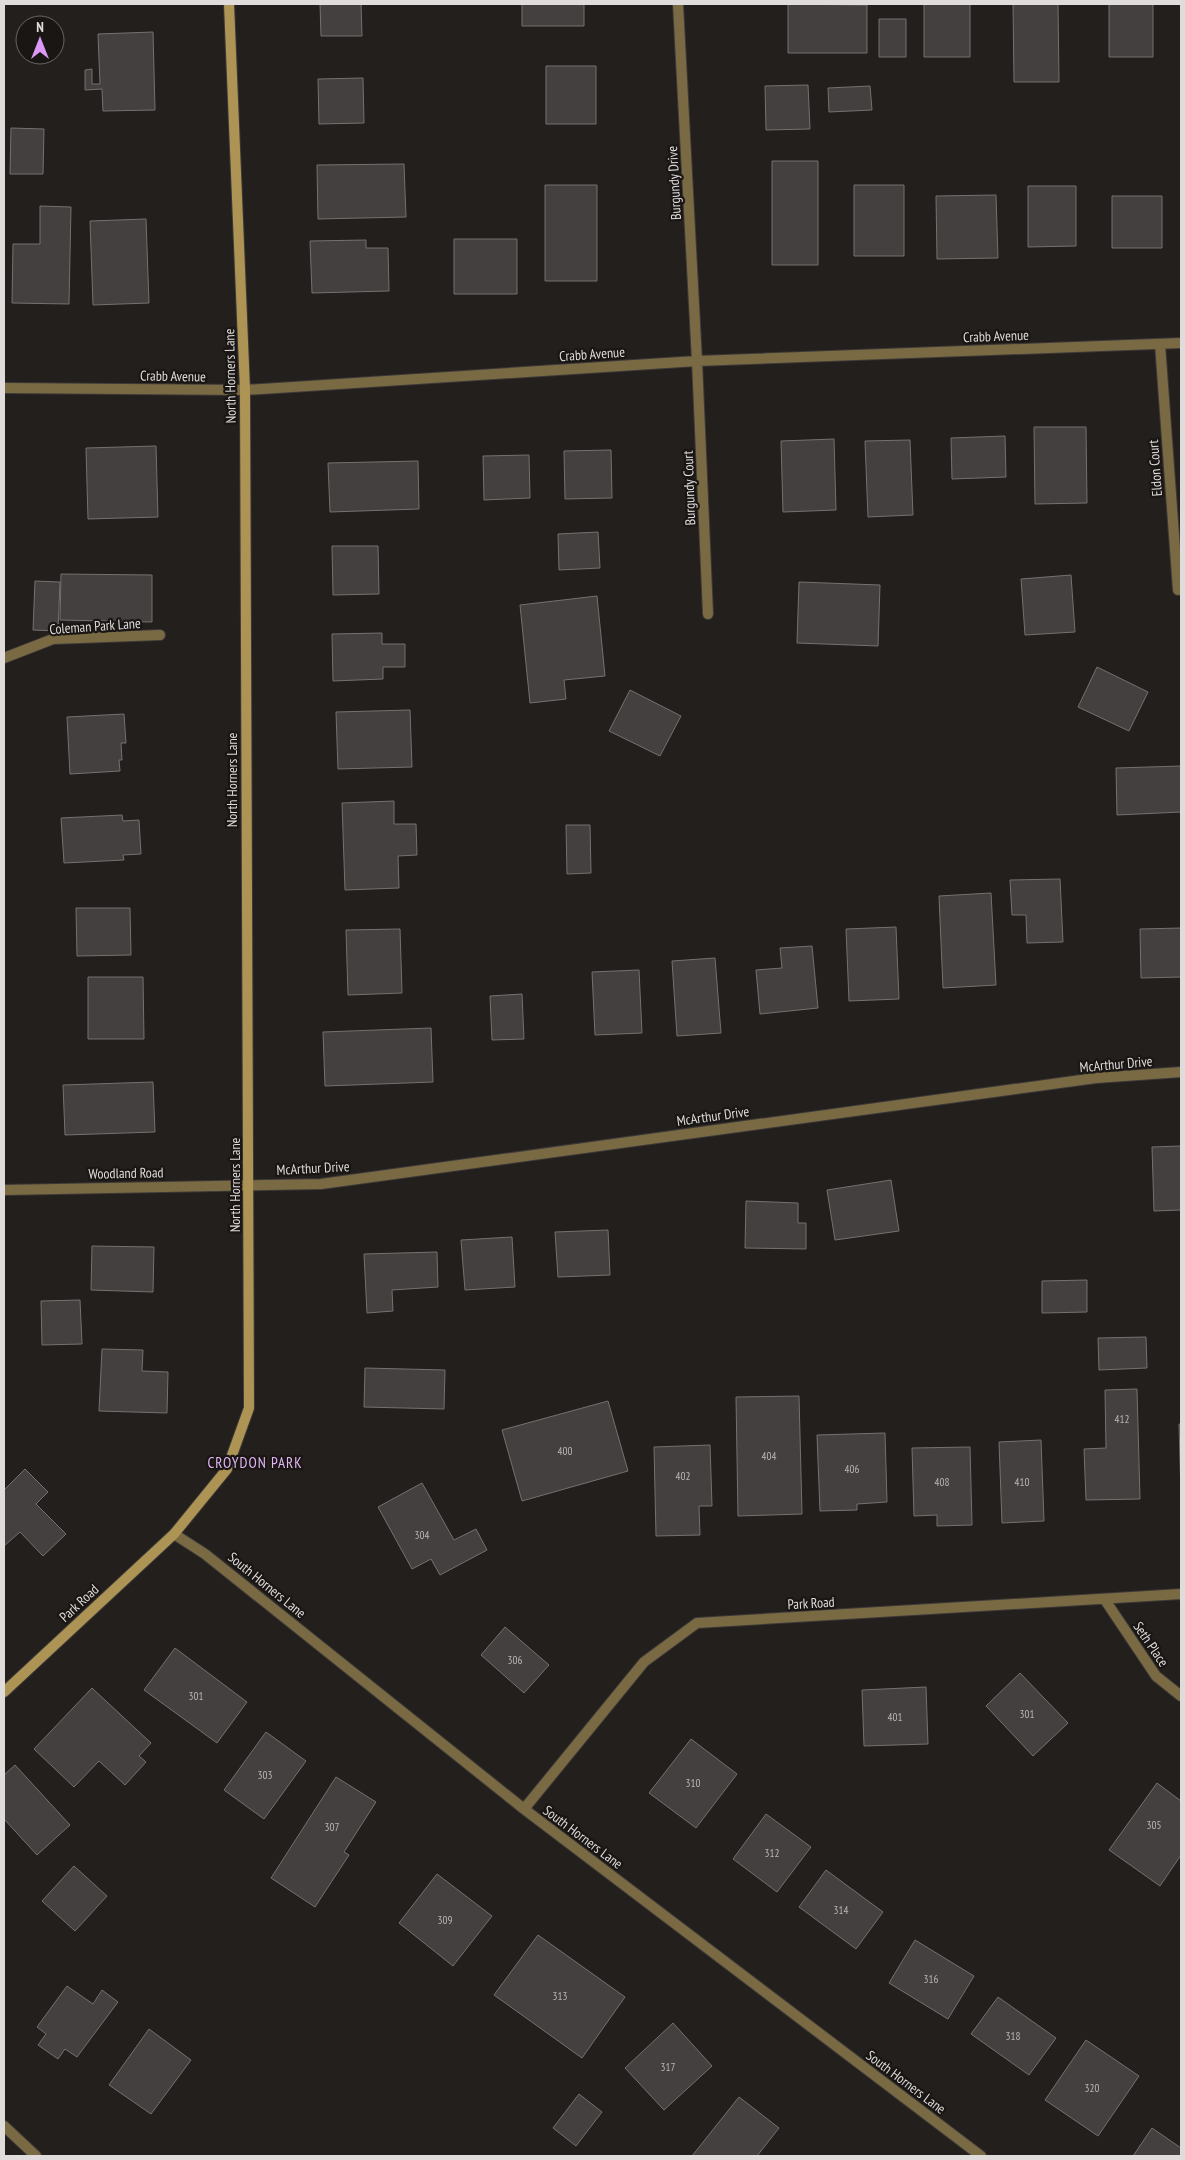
<svg xmlns="http://www.w3.org/2000/svg" width="1185" height="2160" viewBox="0 0 1185 2160" font-family="'PT Sans Narrow',sans-serif">
  <style>
    .building { fill: #44403f; stroke: #757171 }
    .lines { fill: none; stroke-linecap: round; stroke-linejoin: round }
    .street-casing { stroke: #3c3938; stroke-width: 12 }
    .secondary-casing { stroke: #3c3938; stroke-width: 12 }
    .street { stroke: #7a6a43; stroke-width: 10 }
    .secondary { stroke: #ae9454; stroke-width: 10 }
    .labels { text-anchor: middle; stroke-width: 4.5; stroke-linejoin: round; paint-order: stroke }
    .number-label { font-size: 11px; fill: #b8b5b4 }
    .street-label { font-size: 14px; fill: #dfdcdb; stroke: #191614 }
    .neighbourhood-label { font-size: 15px; letter-spacing: 1px; fill: #e2b5f5; stroke: #191614 }
  </style>
  <rect width="100%" height="100%" fill="#221f1d"/>
  <path class="building" d="M320 4H361L362 36H321Z
    M522 4H584V26H522Z
    M788 4 867 5V53H788Z
    M924 4H970V57H924Z
    M1013 4H1058L1059 82H1014Z
    M1109 4H1153V57H1109Z
    M879 19H906V57H879Z
    M153 32 155 110 103 111 102 89 85 90V70L92 69V84H100L98 34Z
    M546 66H596V124H546Z
    M363 78 364 123 319 124 318 79Z
    M808 85 810 129 766 130 765 86Z
    M870 86 872 110 829 112 828 88Z
    M11 128 44 129 43 174H10Z
    M772 161H818V265H772Z
    M404 164 406 217 318 219 317 165Z
    M545 185H597V281H545Z
    M854 185H904V256H854Z
    M1028 186H1076V246L1028 247Z
    M996 195 998 258 937 259 936 196Z
    M1112 196H1162V248H1112Z
    M40 206 71 207 69 304 12 303 13 244H40Z
    M146 219 149 303 93 305 90 221Z
    M454 239H517V294H454Z
    M366 240V248H388L389 291 312 293 310 241Z
    M1034 427H1086L1087 503 1035 504Z
    M1005 436 1006 477 952 479 951 438Z
    M834 439 836 510 783 512 781 441Z
    M910 440 913 515 868 517 865 441Z
    M156 446 158 517 88 519 86 448Z
    M611 450 612 498 565 499 564 451Z
    M529 455 530 498 484 500 483 456Z
    M418 461 419 509 330 512 328 463Z
    M598 532 600 568 559 570 558 534Z
    M332 546H378L379 594 333 595Z
    M61 574 152 575V622L60 620Z
    M1071 575 1075 632 1025 635 1021 579Z
    M35 581 60 582 58 631 33 630Z
    M799 582 880 585 878 646 797 643Z
    M597 596 605 676 564 680 566 699 530 703 520 605Z
    M382 633V644H405V667H383V679L333 681 332 634Z
    M1097 667 1148 692 1129 731 1078 707Z
    M630 690 681 716 660 756 609 731Z
    M410 710 412 767 338 769 336 712Z
    M124 714 126 743H121L122 760H119L120 771 70 774 67 717Z
    M1181 766V812L1117 815 1116 768Z
    M394 801V824H416L417 855 398 856 399 888 345 890 342 803Z
    M122 815 123 821 139 820 141 854 123 855 124 860 64 863 61 818Z
    M566 825H590L591 873 567 874Z
    M1060 879 1063 942 1027 943 1026 915H1012L1010 880Z
    M991 893 996 985 943 988 939 896Z
    M76 908H130L131 955 77 956Z
    M896 927 899 999 849 1001 846 929Z
    M1181 928V977L1141 978 1140 929Z
    M400 929 402 993 348 995 346 930Z
    M812 946 818 1008 760 1014 756 970 782 968 780 948Z
    M715 958 721 1033 677 1036 672 961Z
    M639 970 642 1033 595 1035 592 972Z
    M88 977H143L144 1039H88Z
    M522 994 524 1039 492 1040 490 996Z
    M431 1028 433 1082 325 1086 323 1032Z
    M153 1082 155 1132 65 1135 63 1085Z
    M1181 1146V1210L1154 1211 1152 1147Z
    M891 1180 899 1231 835 1240 827 1190Z
    M746 1201 798 1203V1223H806V1249L745 1248Z
    M608 1230 610 1275 558 1277 555 1232Z
    M512 1237 515 1287 465 1290 461 1240Z
    M92 1246 154 1247 153 1292 91 1290Z
    M437 1252 438 1287 392 1290 393 1311 367 1313 364 1254Z
    M1087 1280V1312L1042 1313V1281Z
    M80 1300 82 1344 42 1345 41 1301Z
    M1146 1337 1147 1368 1099 1370 1098 1338Z
    M102 1349 143 1350 142 1371 168 1372 167 1413 99 1411Z
    M365 1368 445 1370 444 1409 364 1407Z
    M1137 1389 1140 1499 1086 1500 1084 1449 1106 1448 1105 1390Z
    M799 1396 802 1514 738 1516 736 1397Z
    M608 1401 628 1471 522 1501 502 1430Z
    M1179 1424H1181V1496Z
    M885 1433 887 1502 857 1504V1510L820 1511 817 1435Z
    M1041 1440 1044 1521 1002 1523 999 1442Z
    M710 1445 712 1506H699L700 1535 656 1536 654 1447Z
    M970 1447 972 1525 937 1526V1515L914 1516 912 1448Z
    M25 1469 48 1492 36 1504 66 1534 43 1556 20 1532 4 1546V1490Z
    M422 1483 454 1540 476 1529 487 1550 440 1575 431 1559 412 1569 378 1507Z
    M505 1627 549 1665 524 1693 481 1655Z
    M175 1648 247 1702 217 1743 144 1690Z
    M1020 1673 1068 1723 1033 1756 986 1706Z
    M926 1687 928 1744 864 1746 862 1690Z
    M92 1688 151 1743 139 1756 146 1762 125 1785 99 1761 74 1787 34 1749Z
    M266 1732 306 1761 264 1819 224 1790Z
    M691 1739 737 1774 696 1828 649 1793Z
    M15 1765 70 1825 37 1855 4 1819V1775Z
    M336 1777 376 1802 344 1852 349 1855 315 1907 271 1878Z
    M1157 1783 1181 1801V1855L1160 1886 1109 1850Z
    M766 1814 811 1847 777 1892 733 1859Z
    M74 1866 107 1896 75 1931 42 1901Z
    M826 1870 883 1912 856 1949 799 1907Z
    M437 1874 492 1916 453 1966 399 1923Z
    M538 1935 625 1997 582 2058 494 1995Z
    M915 1940 974 1976 948 2019 889 1983Z
    M67 1986 93 2004 102 1990 118 2002 77 2057 65 2049 58 2059 38 2045 46 2034 37 2027Z
    M998 1997 1056 2038 1029 2075 971 2034Z
    M673 2023 712 2066 664 2110 625 2068Z
    M149 2029 191 2060 151 2114 109 2085Z
    M1086 2040 1139 2076 1098 2136 1045 2100Z
    M579 2094 602 2112 576 2146 553 2128Z
    M739 2097 779 2128 757 2156H692Z
    M1152 2128 1181 2148V2156H1133Z"/>
  <g class="lines">
    <defs>
      <path id="street" d="M678 4 697 361 708 614
        M1160 344 1178 590
        M4 388 245 390 697 361 1181 343
        M4 658 53 639 160 635
        M4 1190 321 1184 1096 1078 1181 1072
        M174 1534 205 1554 524 1809 981 2156
        M1105 1600 1156 1676 1181 1696
        M524 1809 644 1662 697 1623 1181 1594
        M4 2126 36 2156"/>
      <path id="secondary" d="M4 1692 174 1534 227 1469 249 1408 245 390 229 4"/>
    </defs>
    <use href="#street" class="street-casing"/>
    <use href="#secondary" class="secondary-casing"/>
    <use href="#street" class="street"/>
    <use href="#secondary" class="secondary"/>
  </g>
  <g class="labels">
    <g class="number-label">
      <text x="1122" y="1423">412</text>
      <text x="565" y="1455">400</text>
      <text x="769" y="1460">404</text>
      <text x="852" y="1473">406</text>
      <text x="683" y="1480">402</text>
      <text x="942" y="1486">408</text>
      <text x="1022" y="1486">410</text>
      <text x="422" y="1539">304</text>
      <text x="515" y="1664">306</text>
      <text x="196" y="1700">301</text>
      <text x="1027" y="1718">301</text>
      <text x="895" y="1721">401</text>
      <text x="265" y="1779">303</text>
      <text x="693" y="1787">310</text>
      <text x="1154" y="1829">305</text>
      <text x="332" y="1831">307</text>
      <text x="772" y="1857">312</text>
      <text x="841" y="1914">314</text>
      <text x="445" y="1924">309</text>
      <text x="931" y="1983">316</text>
      <text x="560" y="2000">313</text>
      <text x="1013" y="2040">318</text>
      <text x="668" y="2071">317</text>
      <text x="1092" y="2092">320</text>
    </g>
    <g class="street-label">
      <text transform="translate(674 183) rotate(-93)" y="5">Burgundy Drive</text>
      <text transform="translate(996 336) rotate(-2)" y="5">Crabb Avenue</text>
      <text transform="translate(592 354) rotate(-4)" y="5">Crabb Avenue</text>
      <text transform="translate(173 376) rotate(1)" y="5">Crabb Avenue</text>
      <text transform="translate(230 376) rotate(-91)" y="5">North Horners Lane</text>
      <text transform="translate(1155 468) rotate(-94)" y="5">Eldon Court</text>
      <text transform="translate(689 488) rotate(-92)" y="5">Burgundy Court</text>
      <text transform="translate(95 626) rotate(-4)" y="5">Coleman Park Lane</text>
      <text transform="translate(232 780) rotate(-90)" y="5">North Horners Lane</text>
      <text transform="translate(1116 1064) rotate(-5)" y="5">McArthur Drive</text>
      <text transform="translate(713 1116) rotate(-8)" y="5">McArthur Drive</text>
      <text transform="translate(313 1168) rotate(-3)" y="5">McArthur Drive</text>
      <text transform="translate(126 1173) rotate(-1)" y="5">Woodland Road</text>
      <text transform="translate(235 1185) rotate(-90)" y="5">North Horners Lane</text>
      <text transform="translate(267 1585) rotate(39)" y="5">South Horners Lane</text>
      <text transform="translate(79 1603) rotate(-43)" y="5">Park Road</text>
      <text transform="translate(811 1603) rotate(-3)" y="5">Park Road</text>
      <text transform="translate(1151 1644) rotate(56)" y="5">Seth Place</text>
      <text transform="translate(583 1837) rotate(37)" y="5">South Horners Lane</text>
      <text transform="translate(906 2082) rotate(37)" y="5">South Horners Lane</text>
    </g>
    <g class="neighbourhood-label">
      <text x="255" y="1468">CROYDON PARK</text>
    </g>
  </g>
  <rect width="1185" height="2160" fill="none" stroke="#dfdcdb" stroke-width="10"/>
  <g transform="translate(40 40)"><circle r="24" fill="#191614" stroke="#686564"/>
  <path d="M0-4L9 19L0 12L-9 19Z" fill="#db99f5"/>
  <text y="-8" font-size="14" font-weight="bold" text-anchor="middle" fill="#dfdcdb">N</text>
  </g>
</svg>
